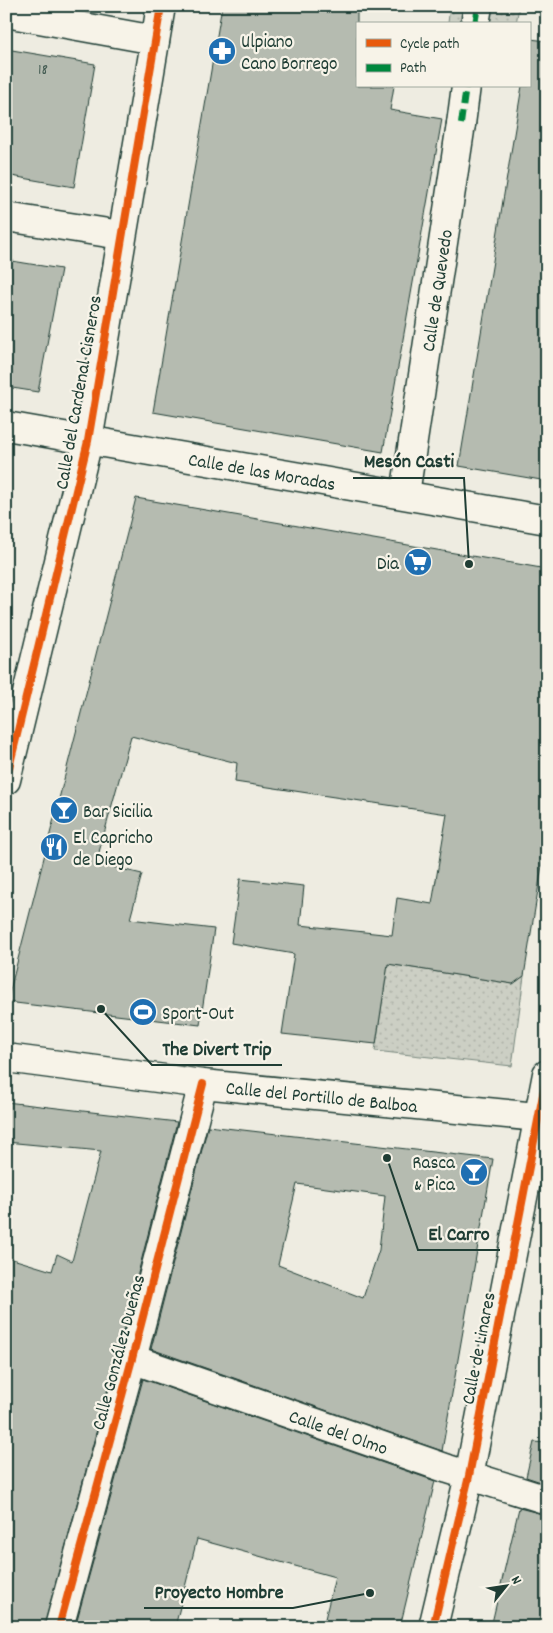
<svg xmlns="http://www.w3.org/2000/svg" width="553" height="1633" viewBox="0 0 553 1633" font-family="Dekko,sans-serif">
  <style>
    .park { fill: url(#park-dots); stroke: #76867c }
    .building { fill: #b5bbb0; stroke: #1f3d34; fill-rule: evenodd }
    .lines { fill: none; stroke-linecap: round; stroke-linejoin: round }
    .pedestrian-casing { stroke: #1f3d34; stroke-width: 31 }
    .minor-casing { stroke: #1f3d34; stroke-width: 31 }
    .tertiary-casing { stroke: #1f3d34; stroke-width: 31 }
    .pedestrian { stroke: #f7f3e8; stroke-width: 28 }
    .minor { stroke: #f7f3e8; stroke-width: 28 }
    .tertiary { stroke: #f7f3e8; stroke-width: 28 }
    .quiet { stroke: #00873e; stroke-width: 6; stroke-dasharray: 12 6; stroke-linecap: butt }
    .cycleway-casing { stroke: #f7f3e8; stroke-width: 11 }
    .cycleway { stroke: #e8590c; stroke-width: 8 }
    .labels { text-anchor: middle; stroke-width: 4.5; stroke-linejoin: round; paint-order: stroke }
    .number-label { font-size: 16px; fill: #445c53 }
    .poi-label { font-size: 19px; fill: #1f3d34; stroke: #f7f3e8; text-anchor: start }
    .street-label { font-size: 19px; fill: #1f3d34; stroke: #f7f3e8 }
    .leader { fill: none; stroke: #1f3d34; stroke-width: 2 }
    .callout-dot { fill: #1f3d34; stroke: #f7f3e8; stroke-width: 2 }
    .callout-label { font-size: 20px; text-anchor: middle; font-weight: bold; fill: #1f3d34; stroke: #f7f3e8; stroke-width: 4.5; stroke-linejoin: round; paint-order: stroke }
  </style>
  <defs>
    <pattern id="park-dots" width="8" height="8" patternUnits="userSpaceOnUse" patternTransform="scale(1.25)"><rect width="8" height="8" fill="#cccfc4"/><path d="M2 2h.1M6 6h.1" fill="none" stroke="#afb3a9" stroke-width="1.8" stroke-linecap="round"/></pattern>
  </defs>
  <rect width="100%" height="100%" fill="#eeece1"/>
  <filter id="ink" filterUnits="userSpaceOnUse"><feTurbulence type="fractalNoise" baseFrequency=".02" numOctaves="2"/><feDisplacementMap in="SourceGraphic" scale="10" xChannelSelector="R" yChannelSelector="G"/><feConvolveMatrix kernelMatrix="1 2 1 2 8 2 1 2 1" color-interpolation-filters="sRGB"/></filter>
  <g filter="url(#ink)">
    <path class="park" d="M450 6H519L516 24H450L448 23Z
      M388 964 513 984 524 976 512 1066 375 1051Z"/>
    <path class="building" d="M222 6H357V86H394L390 110 442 119 383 452 153 412Z
      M530 39 547 41V238L542 269 547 270V481L459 466 522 86H529Z
      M6 49 95 64 74 187 6 175Z
      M6 260 61 269 38 392 6 387Z
      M136 498 547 569V835L524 976 513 984 388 964 376 1044 282 1034 294 954 231 943 240 879 304 886 300 925 392 935 397 898 432 904 447 814 235 782 237 763 131 736 96 863 142 874 130 919 214 929 200 1025 7 1002Z
      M6 1102 177 1122 117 1355 44 1627H6V1257L52 1271 57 1254 72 1261 101 1151 6 1142Z
      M208 1126 493 1159 442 1451 151 1349ZM297 1184 385 1196 379 1250 363 1298 278 1265Z
      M143 1379 435 1481 400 1627H323L335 1577 197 1539 175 1627H75Z
      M534 1442 547 1443V1484L526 1477Z
      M519 1508 547 1515V1627H491Z"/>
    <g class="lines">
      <defs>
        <path id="pedestrian" d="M475 24 478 6
          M461 124 466 86"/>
        <g id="minor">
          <path d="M6 13 155 40"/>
          <path d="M6 217 121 235"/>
          <path id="s1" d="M6 426 547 520"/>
          <path id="s2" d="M405 494 461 124"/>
          <path id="s3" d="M6 1058 203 1084 547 1118"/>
          <path id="s4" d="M132 1359 448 1469 547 1500"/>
          <path d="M59 1627 132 1359 203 1084"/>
          <path d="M433 1627 469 1476 547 1074"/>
        </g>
        <path id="tertiary" d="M6 780 88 441 161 6"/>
      </defs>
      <use href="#pedestrian" class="pedestrian-casing"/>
      <use href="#minor" class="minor-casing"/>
      <use href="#tertiary" class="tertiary-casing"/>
      <use href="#pedestrian" class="pedestrian"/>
      <use href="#minor" class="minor"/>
      <use href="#tertiary" class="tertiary"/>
      <path class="quiet" d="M475 24 478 6
        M461 124 466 86"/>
      <defs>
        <path id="cycleway" d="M6 780 88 441 161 6
          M59 1627 132 1359 203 1084
          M433 1627 469 1476 547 1074"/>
      </defs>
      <use href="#cycleway" class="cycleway-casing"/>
      <use href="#cycleway" class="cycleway"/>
    </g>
  </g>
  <defs>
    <symbol id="pharmacy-disc" viewBox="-11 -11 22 22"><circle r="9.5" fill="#1f6fb2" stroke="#f7f3e8"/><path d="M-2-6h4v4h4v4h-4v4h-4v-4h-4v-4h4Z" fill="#fff"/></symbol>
    <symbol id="supermarket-disc" viewBox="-11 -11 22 22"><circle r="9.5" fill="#1f6fb2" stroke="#f7f3e8"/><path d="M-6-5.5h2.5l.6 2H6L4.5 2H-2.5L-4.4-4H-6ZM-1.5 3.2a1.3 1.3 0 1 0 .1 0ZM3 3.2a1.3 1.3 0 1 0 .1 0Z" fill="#fff"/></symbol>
    <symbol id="bar-disc" viewBox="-11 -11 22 22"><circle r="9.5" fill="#1f6fb2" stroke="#f7f3e8"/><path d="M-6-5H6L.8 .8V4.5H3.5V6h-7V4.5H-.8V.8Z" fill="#fff"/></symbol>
    <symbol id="restaurant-disc" viewBox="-11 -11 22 22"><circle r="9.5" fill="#1f6fb2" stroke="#f7f3e8"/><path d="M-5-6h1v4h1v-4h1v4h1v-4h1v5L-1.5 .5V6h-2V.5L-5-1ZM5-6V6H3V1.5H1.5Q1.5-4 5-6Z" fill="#fff"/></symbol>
    <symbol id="stadium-disc" viewBox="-11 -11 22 22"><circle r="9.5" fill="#1f6fb2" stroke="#f7f3e8"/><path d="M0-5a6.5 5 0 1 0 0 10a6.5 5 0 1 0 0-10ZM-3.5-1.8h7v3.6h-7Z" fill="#fff"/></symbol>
  </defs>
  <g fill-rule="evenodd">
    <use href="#pharmacy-disc" x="206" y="35" width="32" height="32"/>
    <use href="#supermarket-disc" x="402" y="546" width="32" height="32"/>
    <use href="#bar-disc" x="48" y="794" width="32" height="32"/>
    <use href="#restaurant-disc" x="38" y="831" width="32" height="32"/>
    <use href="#stadium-disc" x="127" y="996" width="32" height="32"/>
    <use href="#bar-disc" x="458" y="1156" width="32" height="32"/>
  </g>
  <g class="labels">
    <g class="number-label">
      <text x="43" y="74">18</text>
    </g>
    <g class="poi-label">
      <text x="241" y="47">Ulpiano<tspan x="241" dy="22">Cano Borrego</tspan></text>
      <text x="399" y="569" text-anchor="end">Dia</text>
      <text x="83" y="817">Bar Sicilia</text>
      <text x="73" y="843">El Capricho<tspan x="73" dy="22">de Diego</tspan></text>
      <text x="162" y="1019">Sport-Out</text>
      <text x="455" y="1168" text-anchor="end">Rasca<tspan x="455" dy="22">&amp; Pica</tspan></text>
    </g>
    <g class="street-label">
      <text dy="7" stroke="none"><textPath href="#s2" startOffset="206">Calle de Quevedo</textPath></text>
      <text transform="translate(77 392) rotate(-80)" y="7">Calle del Cardenal Cisneros</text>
      <text dy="7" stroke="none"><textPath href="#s1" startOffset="260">Calle de las Moradas</textPath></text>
      <text dy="7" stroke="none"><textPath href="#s3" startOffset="318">Calle del Portillo de Balboa</textPath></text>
      <text transform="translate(477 1348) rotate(-79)" y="7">Calle de Linares</text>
      <text transform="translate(117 1352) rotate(-75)" y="7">Calle González Dueñas</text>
      <text dy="7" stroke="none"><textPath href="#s4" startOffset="219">Calle del Olmo</textPath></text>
    </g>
  </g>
  <path class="leader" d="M469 564L464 478H353M101 1009L152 1065H282M387 1158L418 1250H500M370 1593L293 1608H144"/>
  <g class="callout-dot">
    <circle cx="469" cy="564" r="5"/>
    <circle cx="101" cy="1009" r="5"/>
    <circle cx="387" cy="1158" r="5"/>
    <circle cx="370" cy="1593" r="5"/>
  </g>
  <g class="callout-label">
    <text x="409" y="467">Mesón Casti</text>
    <text x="217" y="1055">The Divert Trip</text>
    <text x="459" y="1240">El Carro</text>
    <text x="219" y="1598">Proyecto Hombre</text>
  </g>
  <rect width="553" height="1633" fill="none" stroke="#f7f3e8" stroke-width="25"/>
  <rect x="12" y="12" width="528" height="1608" fill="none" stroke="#1f3d34" stroke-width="2" filter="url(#ink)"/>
  <rect x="356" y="22" width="175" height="65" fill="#f7f3e8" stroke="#a1aaa0"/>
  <rect x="366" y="39" width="25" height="8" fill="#e8590c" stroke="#a1aaa0"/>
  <text x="400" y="48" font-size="15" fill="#1f3d34">Cycle path</text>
  <rect x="366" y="64" width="25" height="8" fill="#00873e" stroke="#a1aaa0"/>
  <text x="400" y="72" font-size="15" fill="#1f3d34">Path</text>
  <g transform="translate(506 1586) rotate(60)" stroke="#f7f3e8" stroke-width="4" paint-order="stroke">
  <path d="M0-4L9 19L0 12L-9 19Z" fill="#1f3d34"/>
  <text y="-8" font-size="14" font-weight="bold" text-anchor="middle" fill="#1f3d34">N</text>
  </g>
</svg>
